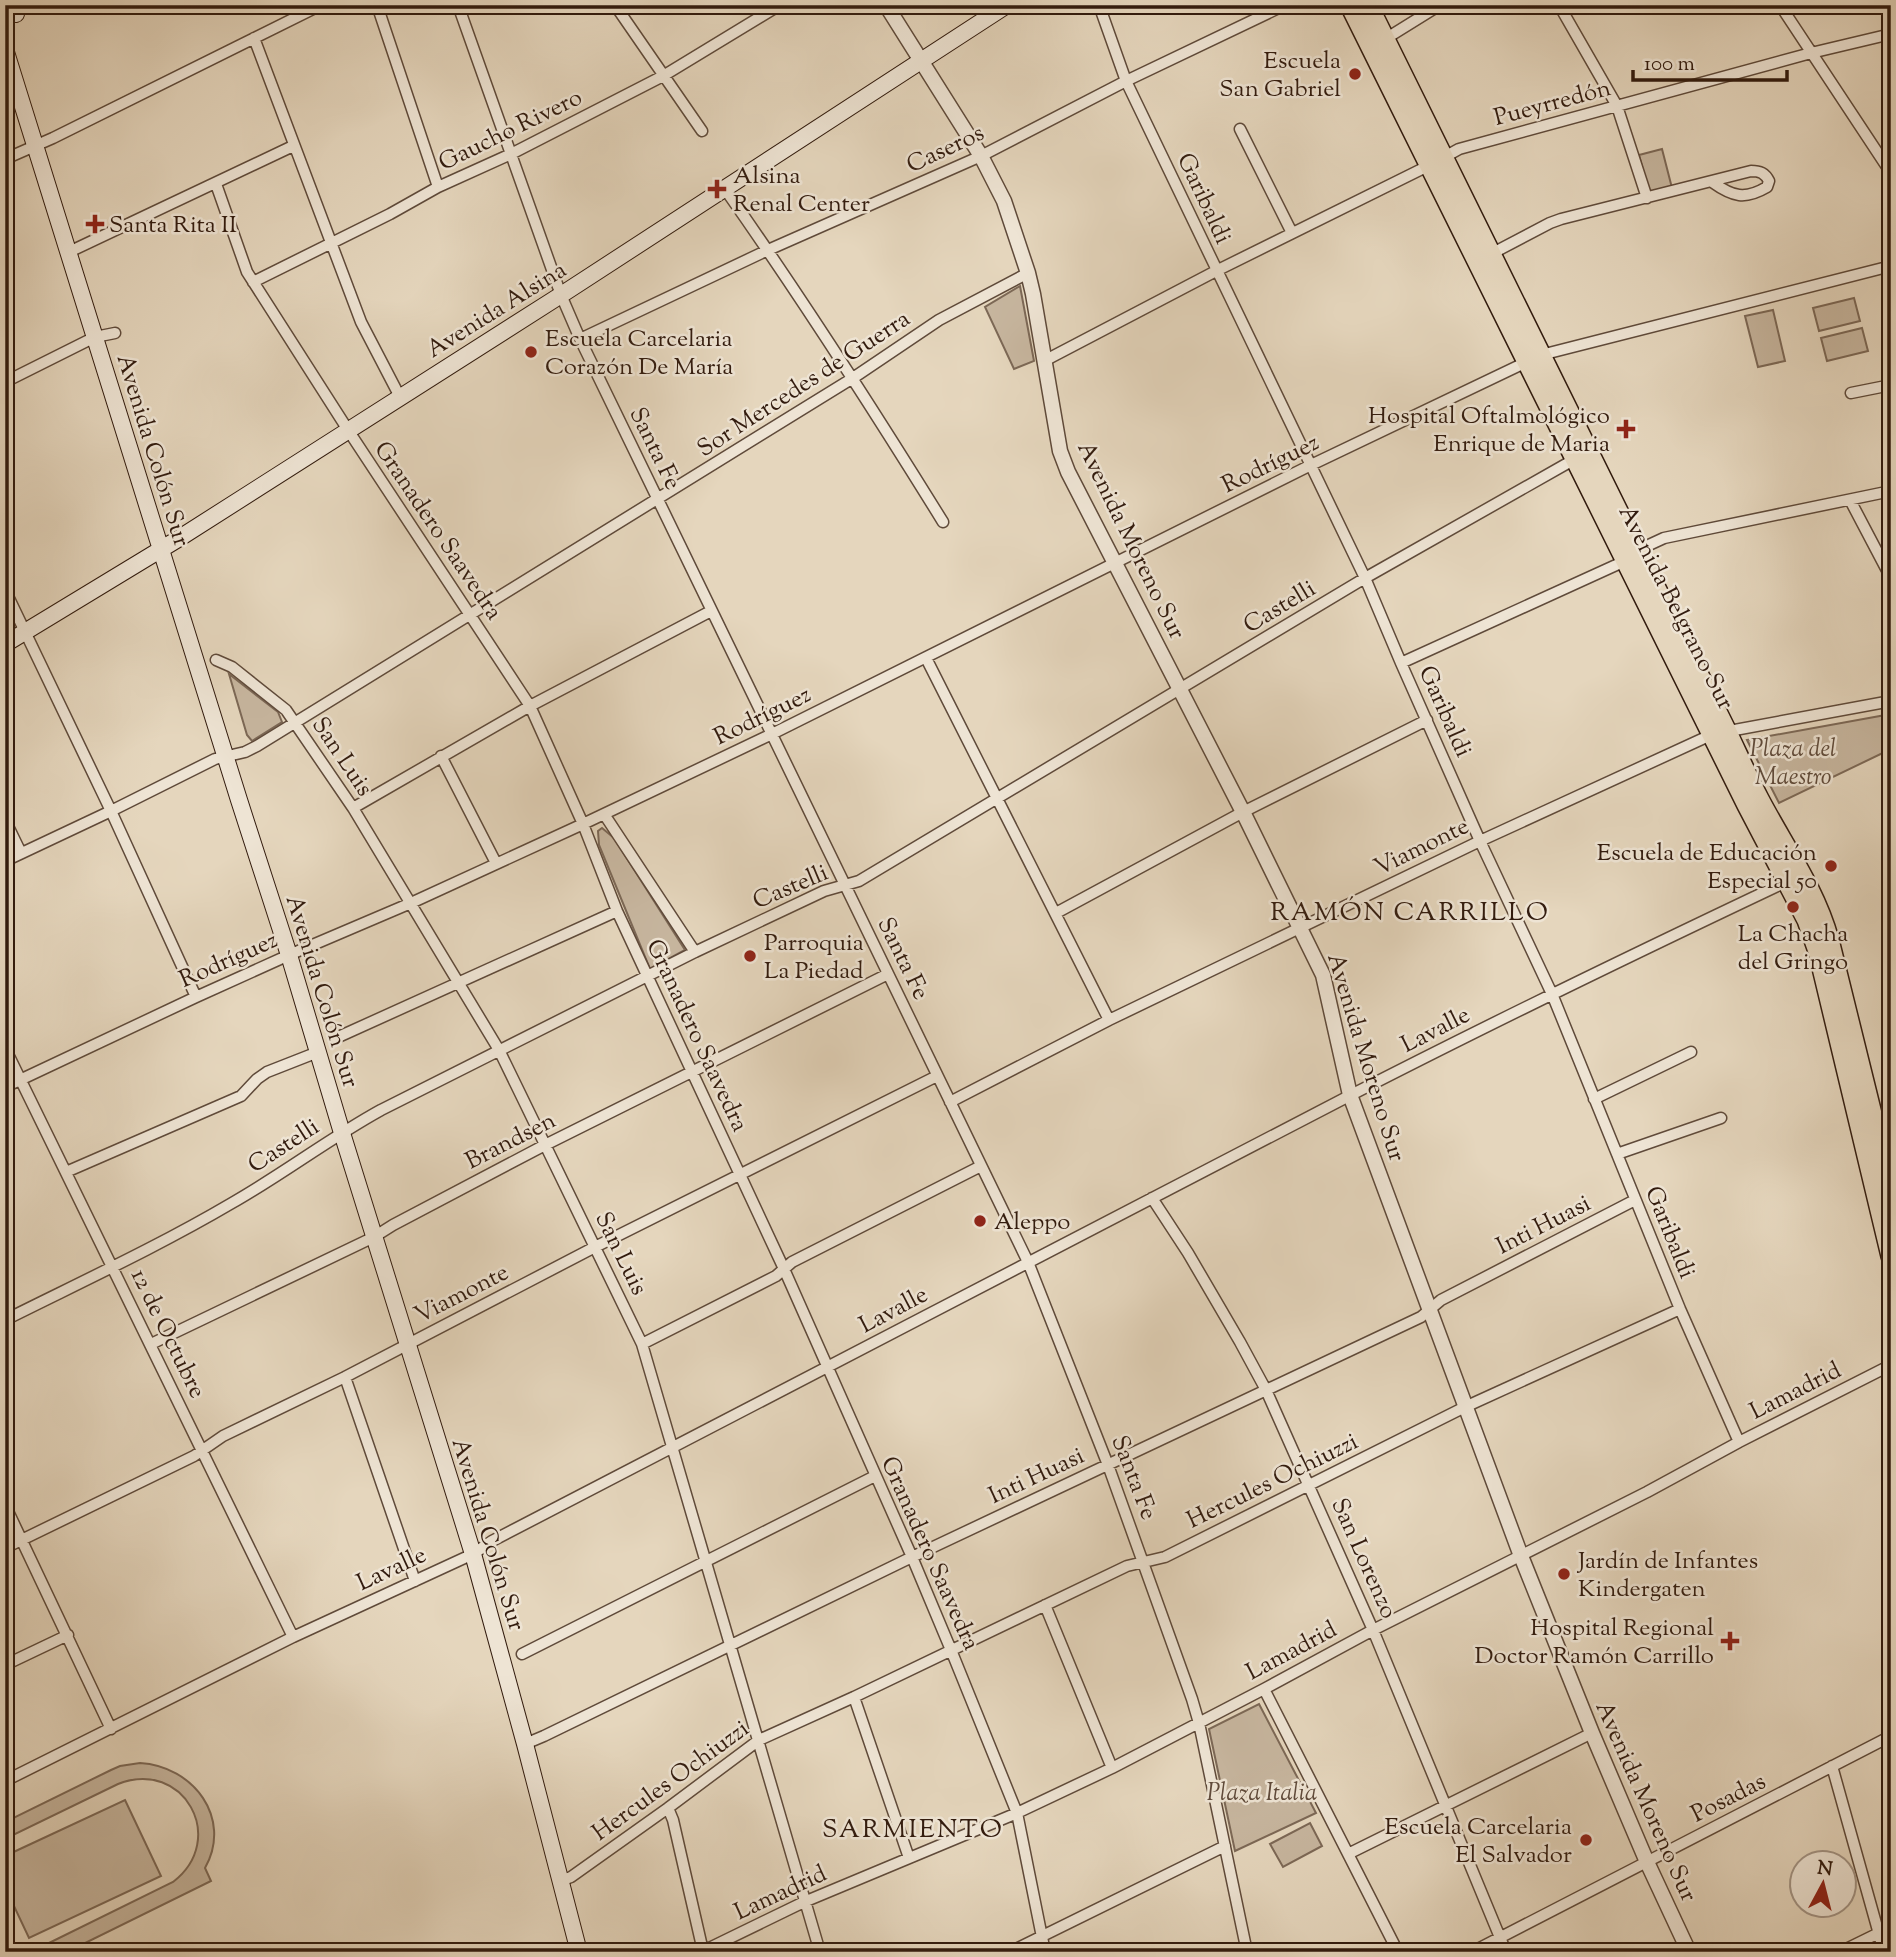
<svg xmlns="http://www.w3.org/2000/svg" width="1896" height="1957" viewBox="0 0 1896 1957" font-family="'Sorts Mill Goudy',serif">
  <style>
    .green { fill: #c7b69f; stroke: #7c6856; stroke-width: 2 }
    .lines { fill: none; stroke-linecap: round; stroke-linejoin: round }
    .minor-casing { stroke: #5f4a3a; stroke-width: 13 }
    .tertiary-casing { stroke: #5f4a3a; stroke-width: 17 }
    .secondary-casing { stroke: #321b0e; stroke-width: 18 }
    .trunk-casing { stroke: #321b0e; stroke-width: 22 }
    .minor { stroke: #eee4d4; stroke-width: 10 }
    .tertiary { stroke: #eee4d4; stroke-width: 14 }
    .secondary { stroke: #eee4d4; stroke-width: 16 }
    .trunk { stroke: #e5d6bd; stroke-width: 19 }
    .poi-dot { fill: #8f2418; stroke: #eee4d4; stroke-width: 2.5 }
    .labels { text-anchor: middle; stroke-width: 5; stroke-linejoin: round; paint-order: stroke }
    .poi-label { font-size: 24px; fill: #321b0e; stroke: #eee4d4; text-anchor: start }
    .street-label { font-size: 24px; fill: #321b0e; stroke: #eee4d4 }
    .park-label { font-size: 24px; font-style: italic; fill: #5f4a3a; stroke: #eee4d4 }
    .neighbourhood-label { font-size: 26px; letter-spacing: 2px; fill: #321b0e; stroke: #eee4d4 }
  </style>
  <rect width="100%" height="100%" fill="#e5d6bd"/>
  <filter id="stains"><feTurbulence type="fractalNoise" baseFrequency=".00286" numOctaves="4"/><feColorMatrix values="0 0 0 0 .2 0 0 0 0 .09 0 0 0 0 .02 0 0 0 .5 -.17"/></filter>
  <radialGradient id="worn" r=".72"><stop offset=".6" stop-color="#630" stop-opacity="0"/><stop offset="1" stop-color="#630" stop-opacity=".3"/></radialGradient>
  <path class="green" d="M1662 149 1672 188 1649 193 1639 155Z
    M1020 286 1034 361 1014 369 985 307Z
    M1854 298 1860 321 1819 331 1813 308Z
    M1773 310 1785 361 1758 367 1745 316Z
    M1862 328 1868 351 1827 361 1821 338Z
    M229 674 278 712 282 722 252 741 247 735Z
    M1891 714V749L1779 803 1747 740Z
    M602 828 614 838 685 950 650 969 599 845 598 831Z
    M1259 1704 1316 1813 1235 1851 1209 1729Z
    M140 1763C193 1766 233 1818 205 1868L211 1881 67 1952H5V1945L28 1949 47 1944 173 1882C229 1839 183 1758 118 1784L5 1839V1822L111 1770 120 1766Z
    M125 1800 161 1876 29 1938 5 1887V1856Z
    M1310 1823 1322 1846 1283 1867 1270 1844Z"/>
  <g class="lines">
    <defs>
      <path id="minor" d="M377 5 438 187
        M458 5 561 295 580 339 1028 1262 1108 1465 1192 1699 1199 1723 1247 1952
        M615 5 702 131
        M1099 5 1126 81 1365 578 1401 663 1480 841 1552 994 1680 1309 1739 1442
        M1559 5 1617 106 1647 198
        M1780 5 1891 173
        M254 38 361 322 400 397
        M1382 41 1440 5
        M1240 129 1292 233
        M5 159 53 138 321 5
        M216 184 247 272 348 430 530 706 583 824 617 911 784 1269 912 1557 951 1650 1017 1813 1045 1952
        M725 189C801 297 873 409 943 522
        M69 252 293 146
        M1491 254 1550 223 1561 219 1751 171C1760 171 1765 173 1769 181L1767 187C1745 200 1733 197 1712 182
        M253 282 390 214 438 187 511 154 663 76 780 5
        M580 339 768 250 981 156 1126 81 1285 5
        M1044 361 1216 271 1430 165 1459 149 1811 53 1891 34
        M5 382 95 337 115 333
        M1851 393 1891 385
        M1850 500 1891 578
        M1638 550 1664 538 1891 491
        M5 590 111 811 196 997
        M926 658 1109 1020
        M216 660 232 667 286 710 353 808 499 1050 642 1344 820 1952
        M1401 663 1625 561
        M441 756 496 863
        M353 808 530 706 711 611
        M604 814 695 952
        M5 820 21 853
        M5 861 111 811 215 759 245 752 257 746 853 378 939 320 1028 273
        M1056 913 1243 812 1427 720
        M336 1038 617 911
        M5 1048 293 1637
        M5 1087 196 997 289 955 411 903 583 824 772 734 1311 465 1541 355 1891 266
        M1594 1099 1691 1052
        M950 1102 1109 1020 1480 841 1713 734 1891 701
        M1617 1154 1721 1118
        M66 1172 241 1096 257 1079 267 1072 318 1052
        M1152 1198 1188 1253 1240 1342 1266 1390 1373 1630 1506 1952
        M5 1320C81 1282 159 1246 232 1203 283 1174 330 1138 381 1110L695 952 824 891 859 881 1365 578 1575 459
        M151 1344 374 1237 393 1225 545 1145 888 974
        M642 1344 776 1276 792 1262 981 1166
        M345 1377 415 1581
        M5 1505 111 1729
        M5 1548 194 1456 223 1436 345 1377 595 1247 937 1076
        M1045 1605 1112 1768
        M522 1654 875 1476
        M5 1665 68 1635
        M1264 1689 1398 1952
        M854 1697 909 1858
        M525 1744 544 1736 912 1557 1421 1317 1441 1300 1635 1200
        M1832 1766 1884 1952
        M5 1781 293 1637 473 1554 492 1541C779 1395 1062 1242 1349 1096 1495 1021 1642 950 1790 880
        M668 1808 673 1820 703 1951
        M1348 1854 1592 1733
        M560 1881 571 1877 668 1808 759 1740 854 1697 1127 1566 1165 1557 1465 1407 1680 1309
        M701 1952 804 1902 1017 1813 1112 1768 1264 1689 1373 1630 1647 1492 1739 1442 1891 1365
        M1010 1952 1225 1846
        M1472 1952 1891 1736
        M1840 1952 1891 1927"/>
      <path id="tertiary" d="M886 5 981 156 1004 201 1028 273 1033 294 1060 451 1068 472 1243 812 1323 975 1350 1095 1521 1556 1592 1733 1647 1862 1689 1952"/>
      <path id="secondary" d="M14 5 16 14
        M5 49 239 800 289 955 342 1133 473 1554 525 1744 579 1952
        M5 644 178 539 561 295 1007 5"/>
      <path id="trunk" d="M1350 5 1747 805 1807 920 1818 951 1891 1256
        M1368 5 1726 730C1737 753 1747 776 1759 799 1783 845 1815 889 1829 940L1891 1191"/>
    </defs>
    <use href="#minor" class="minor-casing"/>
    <use href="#tertiary" class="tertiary-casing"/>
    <use href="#secondary" class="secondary-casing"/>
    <use href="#trunk" class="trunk-casing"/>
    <use href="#minor" class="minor"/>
    <use href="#tertiary" class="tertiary"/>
    <use href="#secondary" class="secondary"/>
    <use href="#trunk" class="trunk"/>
  </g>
  <g class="poi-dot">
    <circle cx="1355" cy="74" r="7"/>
    <path d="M713.5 178.5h7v7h7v7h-7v7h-7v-7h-7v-7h7z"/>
    <path d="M91.5 213.5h7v7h7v7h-7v7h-7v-7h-7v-7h7z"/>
    <circle cx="531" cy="352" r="7"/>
    <path d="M1622.5 418.5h7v7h7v7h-7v7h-7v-7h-7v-7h7z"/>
    <circle cx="1831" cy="866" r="7"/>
    <circle cx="1793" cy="907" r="7"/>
    <circle cx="750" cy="956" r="7"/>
    <circle cx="980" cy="1221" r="7"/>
    <circle cx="1564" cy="1574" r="7"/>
    <path d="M1726.5 1630.5h7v7h7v7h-7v7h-7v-7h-7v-7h7z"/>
    <circle cx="1586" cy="1840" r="7"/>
  </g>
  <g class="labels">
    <g class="poi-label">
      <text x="1341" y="68" text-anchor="end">Escuela<tspan x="1341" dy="28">San Gabriel</tspan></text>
      <text x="733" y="183">Alsina<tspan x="733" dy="28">Renal Center</tspan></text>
      <text x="109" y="232">Santa Rita II</text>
      <text x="545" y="346">Escuela Carcelaria<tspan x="545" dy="28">Corazón De María</tspan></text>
      <text x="1610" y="423" text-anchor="end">Hospital Oftalmológico<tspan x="1610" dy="28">Enrique de Maria</tspan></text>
      <text x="1817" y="860" text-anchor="end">Escuela de Educación<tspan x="1817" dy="28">Especial 50</tspan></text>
      <text x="1793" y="941" text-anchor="middle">La Chacha<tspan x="1793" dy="28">del Gringo</tspan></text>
      <text x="764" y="950">Parroquia<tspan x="764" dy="28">La Piedad</tspan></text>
      <text x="994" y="1229">Aleppo</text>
      <text x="1578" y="1568">Jardín de Infantes<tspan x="1578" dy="28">Kindergaten</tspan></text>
      <text x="1714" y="1635" text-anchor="end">Hospital Regional<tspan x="1714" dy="28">Doctor Ramón Carrillo</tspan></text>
      <text x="1572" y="1834" text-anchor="end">Escuela Carcelaria<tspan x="1572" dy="28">El Salvador</tspan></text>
    </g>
    <g class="street-label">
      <text transform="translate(1552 102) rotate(-15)" y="8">Pueyrredón</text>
      <text transform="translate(510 129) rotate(-26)" y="8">Gaucho Rivero</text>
      <text transform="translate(945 148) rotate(-25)" y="8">Caseros</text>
      <text transform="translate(1205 198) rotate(65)" y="8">Garibaldi</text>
      <text transform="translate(496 309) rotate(-32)" y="8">Avenida Alsina</text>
      <text transform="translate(803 383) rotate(-33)" y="8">Sor Mercedes de Guerra</text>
      <text transform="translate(656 448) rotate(64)" y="8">Santa Fe</text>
      <text transform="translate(154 450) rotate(73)" y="8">Avenida Colón Sur</text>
      <text transform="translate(1270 463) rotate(-26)" y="8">Rodríguez</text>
      <text transform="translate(439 530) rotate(56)" y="8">Granadero Saavedra</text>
      <text transform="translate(1132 540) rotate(64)" y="8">Avenida Moreno Sur</text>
      <text transform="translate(1279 606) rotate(-31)" y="8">Castelli</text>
      <text transform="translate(1677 607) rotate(63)" y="8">Avenida Belgrano Sur</text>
      <text transform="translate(1446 711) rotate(66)" y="8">Garibaldi</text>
      <text transform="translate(762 715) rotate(-26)" y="8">Rodríguez</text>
      <text transform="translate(343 756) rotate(56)" y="8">San Luis</text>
      <text transform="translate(1421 846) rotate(-26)" y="8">Viamonte</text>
      <text transform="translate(790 886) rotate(-23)" y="8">Castelli</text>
      <text transform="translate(904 958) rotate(64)" y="8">Santa Fe</text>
      <text transform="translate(228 959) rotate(-24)" y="8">Rodríguez</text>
      <text transform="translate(323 991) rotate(73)" y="8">Avenida Colón Sur</text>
      <text transform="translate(1435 1029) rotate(-27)" y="8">Lavalle</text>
      <text transform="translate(698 1035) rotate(65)" y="8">Granadero Saavedra</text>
      <text transform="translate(1367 1057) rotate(73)" y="8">Avenida Moreno Sur</text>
      <text transform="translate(510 1140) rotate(-27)" y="8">Brandsen</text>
      <text transform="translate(283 1145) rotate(-33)" y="8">Castelli</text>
      <text transform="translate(1543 1224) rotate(-27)" y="8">Inti Huasi</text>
      <text transform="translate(1671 1232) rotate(68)" y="8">Garibaldi</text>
      <text transform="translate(622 1253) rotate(64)" y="8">San Luis</text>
      <text transform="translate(461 1293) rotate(-27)" y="8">Viamonte</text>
      <text transform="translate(893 1309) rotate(-28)" y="8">Lavalle</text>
      <text transform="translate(169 1333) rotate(64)" y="8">12 de Octubre</text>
      <text transform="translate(1795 1390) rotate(-27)" y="8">Lamadrid</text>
      <text transform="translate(1036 1475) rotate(-25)" y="8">Inti Huasi</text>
      <text transform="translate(1135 1477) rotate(69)" y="8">Santa Fe</text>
      <text transform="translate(1272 1480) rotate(-26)" y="8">Hercules Ochiuzzi</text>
      <text transform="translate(489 1534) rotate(73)" y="8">Avenida Colón Sur</text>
      <text transform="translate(931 1553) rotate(66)" y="8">Granadero Saavedra</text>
      <text transform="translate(1365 1558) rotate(66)" y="8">San Lorenzo</text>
      <text transform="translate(391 1568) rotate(-25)" y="8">Lavalle</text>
      <text transform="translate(1291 1650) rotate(-28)" y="8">Lamadrid</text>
      <text transform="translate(670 1780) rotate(-36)" y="8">Hercules Ochiuzzi</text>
      <text transform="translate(1728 1797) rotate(-27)" y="8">Posadas</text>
      <text transform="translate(1647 1801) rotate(66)" y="8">Avenida Moreno Sur</text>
      <text transform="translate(780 1892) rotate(-25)" y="8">Lamadrid</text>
    </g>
    <g class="park-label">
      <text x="1793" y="756">Plaza del<tspan x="1793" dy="28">Maestro</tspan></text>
      <text x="1262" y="1800">Plaza Italia</text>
    </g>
    <g class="neighbourhood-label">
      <text x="1410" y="920">RAMÓN CARRILLO</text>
      <text x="913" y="1837">SARMIENTO</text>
    </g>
  </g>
  <rect width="1896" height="1957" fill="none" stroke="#e5d6bd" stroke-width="28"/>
  <rect x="7" y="7" width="1882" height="1943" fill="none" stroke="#321b0e" stroke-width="3.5"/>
  <rect x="14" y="14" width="1868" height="1929" fill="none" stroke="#321b0e" stroke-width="2"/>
  <g transform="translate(1823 1884) rotate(7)"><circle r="33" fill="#eee4d4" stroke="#a39485" stroke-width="2"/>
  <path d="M0-5L12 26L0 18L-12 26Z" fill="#8f2418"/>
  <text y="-10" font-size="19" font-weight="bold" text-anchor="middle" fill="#321b0e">N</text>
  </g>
  <path d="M1633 70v10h154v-10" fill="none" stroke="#321b0e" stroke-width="3.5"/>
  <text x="1644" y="70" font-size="21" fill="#321b0e" stroke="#eee4d4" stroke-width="5" paint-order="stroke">100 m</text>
  <rect width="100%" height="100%" filter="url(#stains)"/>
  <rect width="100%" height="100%" fill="url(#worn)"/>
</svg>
